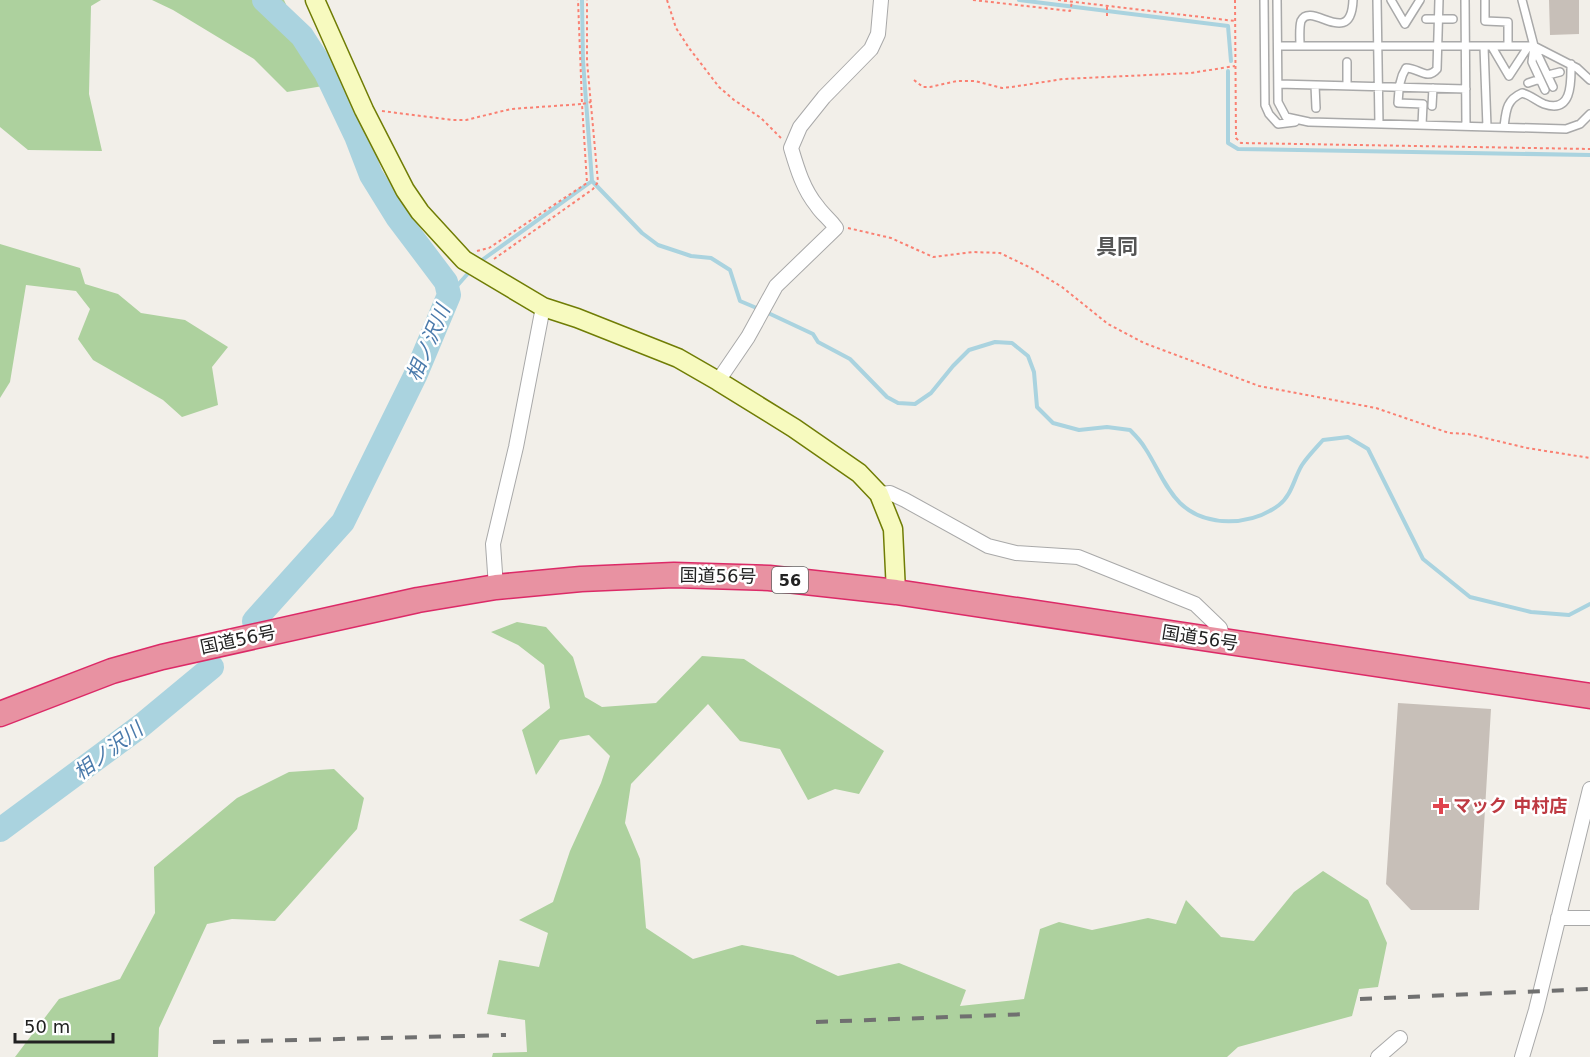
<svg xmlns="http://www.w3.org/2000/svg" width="1590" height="1057" viewBox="0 0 1590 1057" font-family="'DejaVu Sans','Noto Sans JP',sans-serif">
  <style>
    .forest { fill: #add19e }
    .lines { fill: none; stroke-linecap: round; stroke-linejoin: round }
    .stream { stroke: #aad3df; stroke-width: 4 }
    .river { stroke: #aad3df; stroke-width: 24 }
    .building { fill: #c7bfb8 }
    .lane-casing { stroke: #a9a9a9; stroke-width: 10 }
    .street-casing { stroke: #a9a9a9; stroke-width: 16 }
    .secondary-casing { stroke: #707d05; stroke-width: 21 }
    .highway-casing { stroke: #dc2a67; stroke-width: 27 }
    .path { stroke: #fa8072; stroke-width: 2; stroke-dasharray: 3 3; stroke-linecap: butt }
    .lane { stroke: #fff; stroke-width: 7 }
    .street { stroke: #fff; stroke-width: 14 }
    .secondary { stroke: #f7fabf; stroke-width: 18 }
    .highway { stroke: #e892a2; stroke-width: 24 }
    .rail { stroke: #707070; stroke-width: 4; stroke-dasharray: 12 12; stroke-linecap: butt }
    .health-dot { fill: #e0444e; stroke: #fff; stroke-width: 2 }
    .labels { text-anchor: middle; stroke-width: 5; stroke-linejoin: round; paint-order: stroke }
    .shield { fill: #fff; stroke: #646464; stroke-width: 1.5 }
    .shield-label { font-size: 16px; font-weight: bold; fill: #222 }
    .street-label { font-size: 18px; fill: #222; stroke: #fff }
    .health-label { font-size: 18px; font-weight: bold; fill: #be3a42; stroke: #fff; text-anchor: start }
    .water-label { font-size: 20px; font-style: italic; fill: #4a7aab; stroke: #fff }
    .quarter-label { font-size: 21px; font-weight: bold; fill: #555; stroke: #fff }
  </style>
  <rect width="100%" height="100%" fill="#f2efe9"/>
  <path class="forest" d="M0 0H101L91 6 89 94 102 151 28 150 0 127Z
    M152 0H284L323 86 287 92 254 59 173 10Z
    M0 244 80 268 85 284 118 294 141 313 185 320 228 347 212 367 218 405 182 417 163 400 93 360 78 339 90 309 76 291 26 285 10 382 0 398Z
    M517 622 546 627 573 657 585 697 602 707 656 703 702 656 744 659 884 751 859 794 835 789 808 800 780 749 740 741 708 704 631 784 625 823 640 859 646 928 693 959 742 945 793 955 838 976 899 963 966 990 960 1006 1024 999 1040 929 1059 922 1092 930 1148 918 1176 924 1186 900 1221 937 1254 941 1294 892 1323 871 1368 900 1387 943 1378 987 1359 989 1352 1016 1238 1047 1227 1057H492L493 1053 527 1052 525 1020 487 1014 499 960 539 967 548 933 519 920 553 902 570 851 601 783 610 756 589 735 560 740 536 775 522 730 550 708 544 665 518 645 491 632Z
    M334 769 364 798 357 829 275 921 232 919 207 924 159 1028 158 1057H15L59 999 120 979 155 913 154 867 237 798 289 772Z"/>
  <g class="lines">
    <path class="stream" d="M582 0 583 61 592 181 642 233 658 245 691 256 711 258 730 270 740 301 759 309
      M1019 0 1228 26 1231 61
      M1228 71V143L1238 149 1590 155
      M478 263 592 181
      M449 295 471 270
      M766 312 813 334 818 342 850 359 887 397 898 403 915 404 931 393 953 366 969 350 995 342 1012 343 1028 356 1034 372 1037 407 1053 423 1079 430 1107 427 1130 430C1135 435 1141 441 1145 448 1157 466 1164 487 1180 503 1206 528 1251 526 1279 505 1292 495 1294 478 1302 465 1308 456 1316 448 1323 440L1348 437 1368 449 1423 559 1470 597 1531 612 1569 615 1590 604"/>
    <path class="river" d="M254 621 343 522 415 376 449 295 446 282 397 217 371 175 356 136 326 73 311 50 302 36 264 0
      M0 830 142 725 212 667"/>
  </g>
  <path class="building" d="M1549 0H1579V34L1550 35Z
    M1398 703 1491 709 1479 910H1411L1386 884Z"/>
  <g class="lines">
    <defs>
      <path id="lane" d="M1264 0 1265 105 1269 114 1278 124 1295 122
        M1277 0 1278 102 1286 117 1309 122 1566 129 1580 124 1590 114
        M1377 0 1379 124
        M1391 0 1405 24 1420 0
        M1465 0 1466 126
        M1485 0V21L1508 22V46
        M1522 0 1534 46 1577 68 1590 80
        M1426 19H1453
        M1300 45C1300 38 1299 28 1301 21 1311 0 1351 50 1353 0
        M1278 46H1534
        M1534 46 1532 62 1545 90
        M1484 47 1487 127
        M1492 47 1509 76 1528 47
        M1535 49 1553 87
        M1548 75 1560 72
        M1528 83 1540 79
        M1278 84 1466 89
        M1315 85 1316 108
        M1347 86V62
        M1432 106 1433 88
        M1422 125 1423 104 1398 103C1399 90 1399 79 1406 68 1419 68 1427 81 1437 69L1439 0
        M1504 127C1506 111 1506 100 1522 93 1531 95 1536 101 1544 104 1573 114 1571 81 1571 64"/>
      <path id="street" d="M718 381 748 337 776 286 836 228C829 218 823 215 817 206 803 189 797 168 791 148L800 127 824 97 871 49 878 34 881 0
        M879 494 890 493 905 500 988 546 1016 553 1078 557 1195 604 1220 628 1224 642
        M496 587 493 544 516 447 543 307
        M1558 918H1590
        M1378 1057 1400 1038
        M1522 1057 1536 1010 1590 789"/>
      <path id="secondary" d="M315 0 364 110 405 190 420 212 464 260 543 307 577 318 678 358 718 381 794 428 859 473 879 494 893 529 896 592"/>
      <path id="highway" d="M0 714 112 671 162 657 418 600 496 587 581 579 674 575 769 578 896 592 1590 696"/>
    </defs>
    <use href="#lane" class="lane-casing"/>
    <use href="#street" class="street-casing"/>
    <use href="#secondary" class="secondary-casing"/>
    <use href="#highway" class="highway-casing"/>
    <path class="path" d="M667 0 676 28 689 48 719 87 734 100 761 118 781 138
      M973 0 1070 11 1072 2
      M1058 0 1235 21
      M1235 0 1236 138 1241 143 1590 149
      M1107 16V6
      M914 80 923 87H930L957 81H975L1002 88 1012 87 1063 79 1191 73 1235 66
      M382 111 453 120H466L511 109 582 104 578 0
      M848 228 891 238 933 257 973 252 1000 253 1031 268 1062 287 1108 324 1144 343 1259 386 1376 408 1449 433 1468 434 1527 448 1590 458
      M477 251 489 248 587 183 582 104 591 102
      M494 259 593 189 598 182 587 61V0"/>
    <use href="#lane" class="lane"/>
    <use href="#street" class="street"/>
    <use href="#secondary" class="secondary"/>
    <use href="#highway" class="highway"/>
    <path class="rail" d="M1360 999 1590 989
      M816 1022 1029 1014
      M213 1042 506 1035"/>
  </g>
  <path class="health-dot" d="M1438 797h6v6h6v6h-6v6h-6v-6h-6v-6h6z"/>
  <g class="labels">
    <rect class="shield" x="772" y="567" width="36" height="26" rx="4.5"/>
    <g class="shield-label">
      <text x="790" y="586">56</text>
    </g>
    <g class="street-label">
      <text transform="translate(718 576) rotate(1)" y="6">国道56号</text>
      <text transform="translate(1200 638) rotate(9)" y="6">国道56号</text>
      <text transform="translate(238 640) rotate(-12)" y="6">国道56号</text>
    </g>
    <g class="health-label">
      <text x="1453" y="812">マック 中村店</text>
    </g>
    <g class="water-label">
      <text transform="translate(428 343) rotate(-67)" y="7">相ノ沢川</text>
      <text transform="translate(108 751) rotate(-37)" y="7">相ノ沢川</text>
    </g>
    <g class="quarter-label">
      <text x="1117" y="254">具同</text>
    </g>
  </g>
  <path d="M15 1033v9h98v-9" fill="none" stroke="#222222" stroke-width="3"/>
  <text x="24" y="1033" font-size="18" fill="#222222" stroke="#ffffff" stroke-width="4.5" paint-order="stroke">50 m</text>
</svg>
